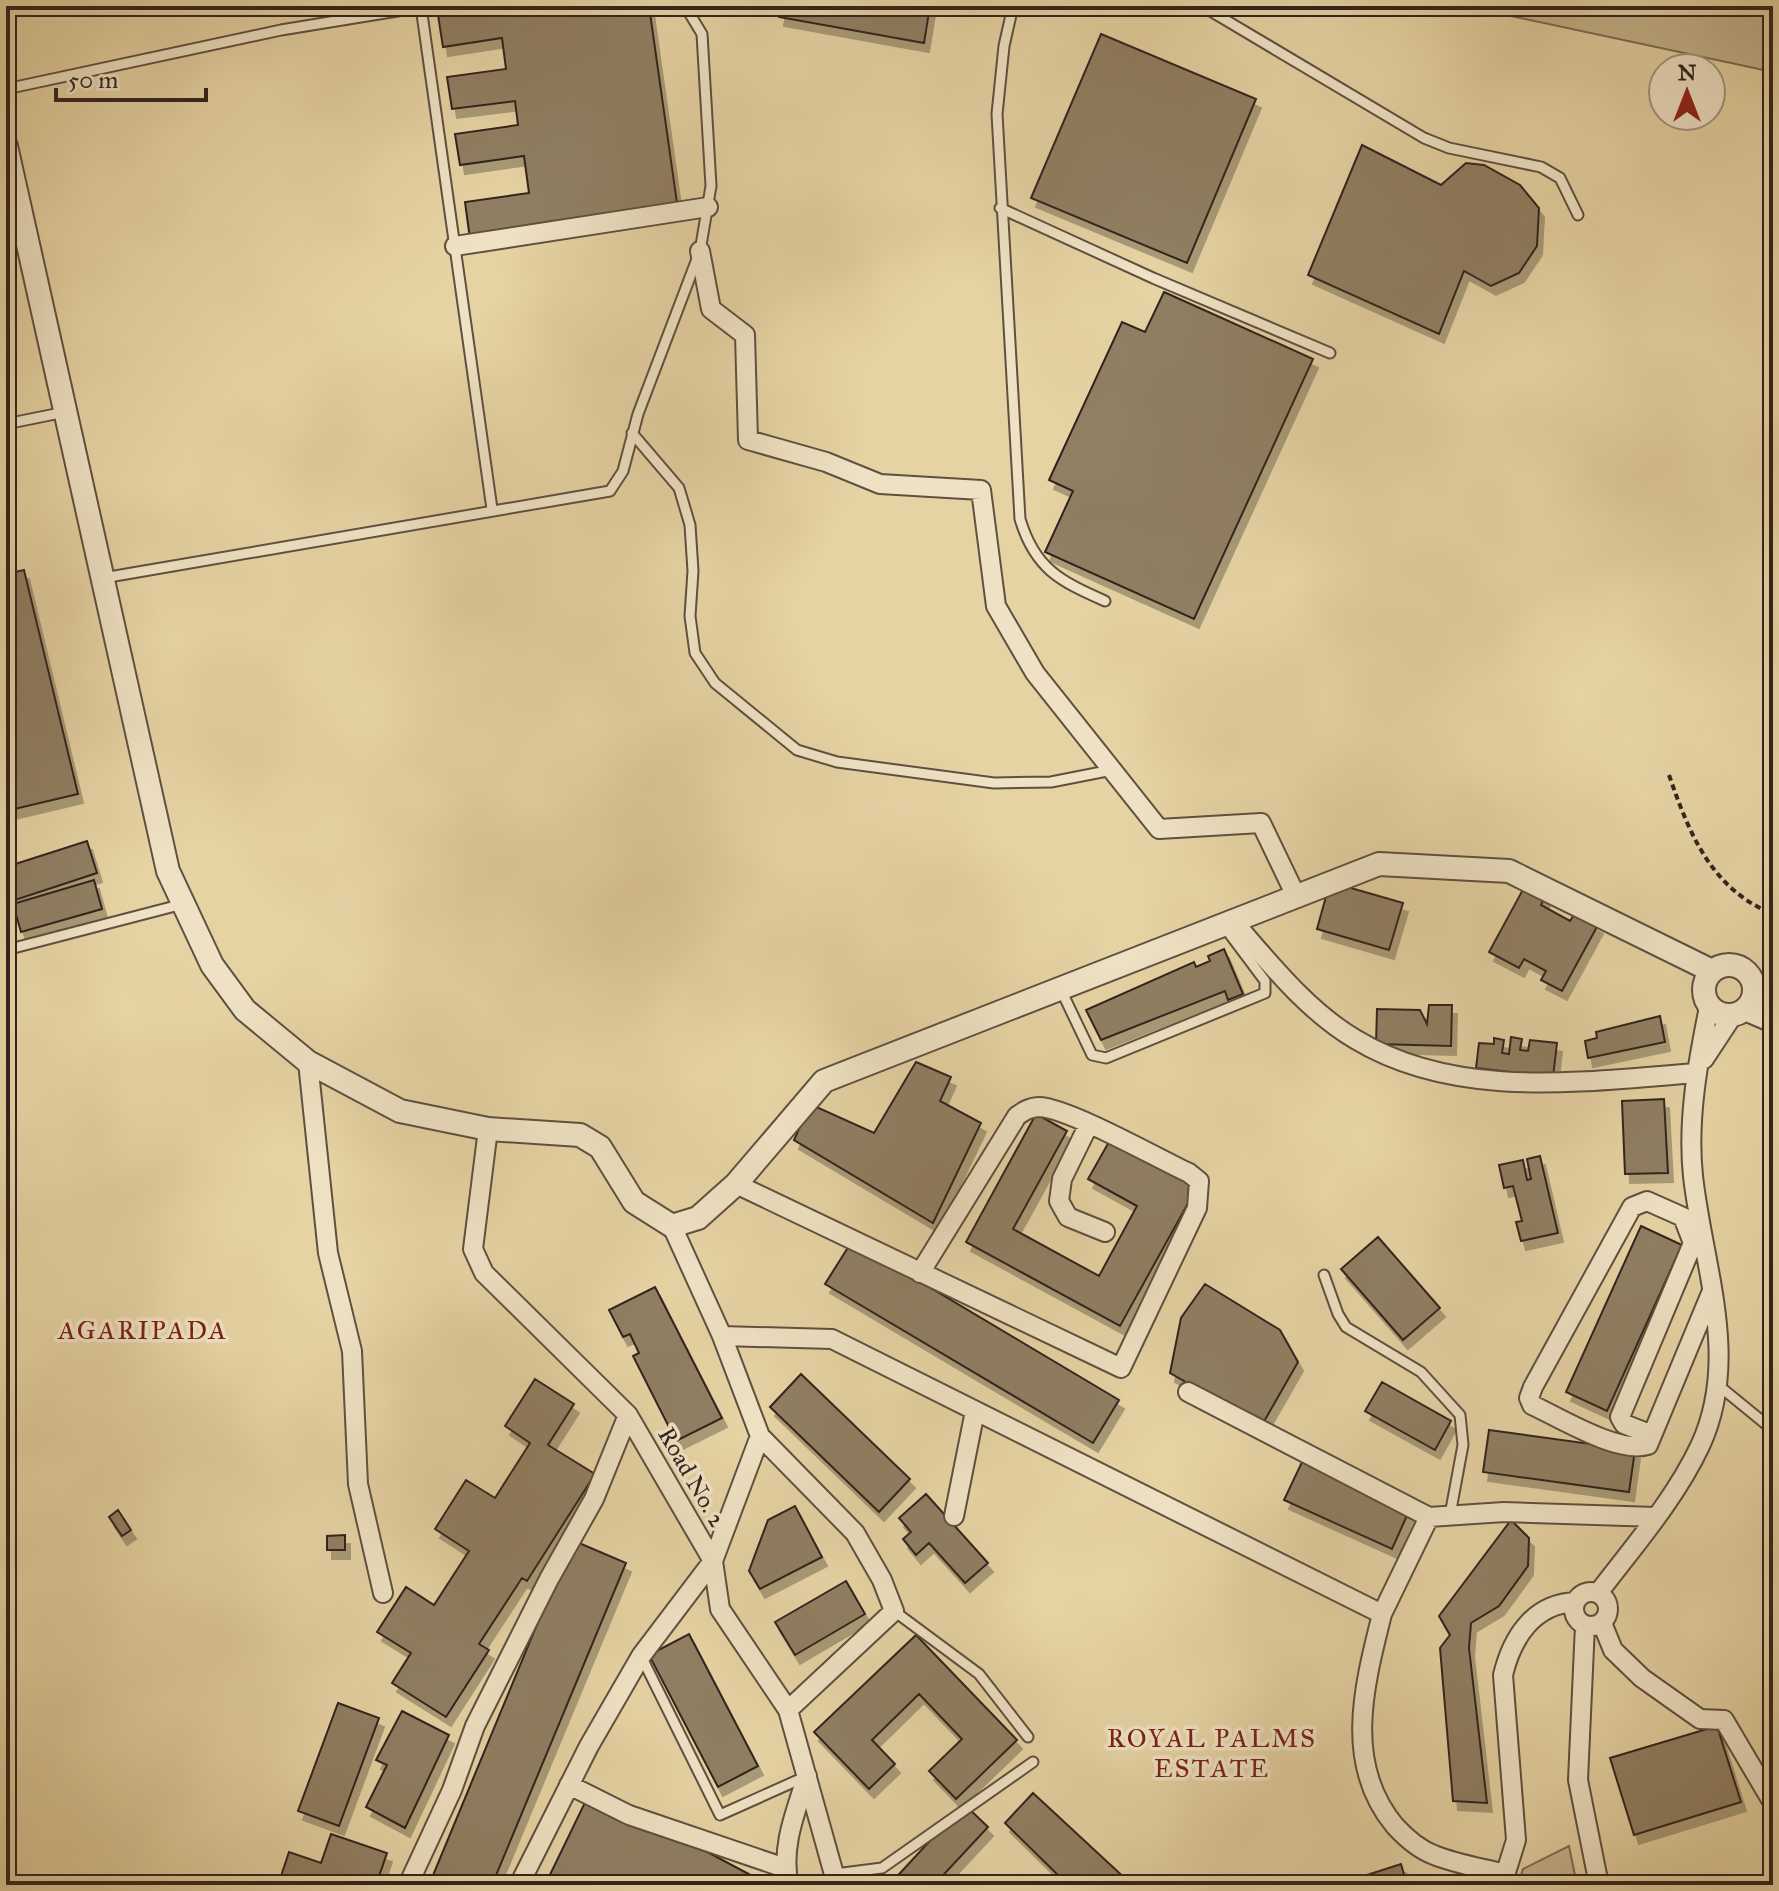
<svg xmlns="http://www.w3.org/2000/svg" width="1779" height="1891" viewBox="0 0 1779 1891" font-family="'IM FELL Great Primer',serif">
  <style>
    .green { fill: #c7b58d; stroke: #7c6c56; stroke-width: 2 }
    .building { fill: #907f64; stroke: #32241e; stroke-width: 2; filter: url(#shadow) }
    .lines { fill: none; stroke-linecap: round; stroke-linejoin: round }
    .service-casing { stroke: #5f5040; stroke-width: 13 }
    .minor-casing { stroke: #5f5040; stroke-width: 22 }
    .tertiary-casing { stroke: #5f5040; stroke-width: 26 }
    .path { stroke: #32241e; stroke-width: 4; stroke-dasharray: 6 4; stroke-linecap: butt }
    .service { stroke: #efe2c4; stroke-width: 9 }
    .minor { stroke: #efe2c4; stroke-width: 18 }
    .tertiary { stroke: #efe2c4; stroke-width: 22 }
    .labels { text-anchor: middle; stroke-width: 7; stroke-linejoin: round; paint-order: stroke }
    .street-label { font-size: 24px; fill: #32241e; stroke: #efe2c4 }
    .neighbourhood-label { font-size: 26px; letter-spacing: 2px; fill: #7a1f14; stroke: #efe2c4 }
  </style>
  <defs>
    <filter id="shadow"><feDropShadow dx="5" dy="9" stdDeviation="0" flood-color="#0004"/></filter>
  </defs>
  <rect width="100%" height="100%" fill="#e6d3a4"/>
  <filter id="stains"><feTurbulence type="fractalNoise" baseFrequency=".0025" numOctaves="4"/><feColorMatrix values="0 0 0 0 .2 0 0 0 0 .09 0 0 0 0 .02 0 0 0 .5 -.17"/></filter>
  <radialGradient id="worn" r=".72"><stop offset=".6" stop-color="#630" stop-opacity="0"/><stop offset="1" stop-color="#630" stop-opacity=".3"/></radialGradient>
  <path class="green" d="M1483 6H1773V72L1506 15Z
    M1569 1846 1577 1885H1518L1523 1869Z"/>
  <path class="building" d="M505 6H649L678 210 470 239 465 202 529 193 524 156 460 165 455 134 518 125 515 101 452 109 447 77 506 69 502 38 443 47 438 15Z
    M781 6H930L924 43 779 17Z
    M1101 34 1256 99 1187 263 1031 198Z
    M1362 145 1441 185 1466 163 1484 165 1520 185 1539 208 1537 246 1519 273 1491 286 1464 271 1439 334 1308 275Z
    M1164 292 1313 359 1194 619 1045 552 1073 491 1049 480 1122 322 1145 332Z
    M24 570 78 794 6 811V574Z
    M87 841 97 873 12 901 6 867Z
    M94 880 102 909 21 932 13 904Z
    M1330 882 1403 903 1389 950 1317 929Z
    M1526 884 1546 895 1541 905 1570 921 1575 913 1598 925 1562 991 1541 980 1546 971 1524 959 1519 968 1489 952Z
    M1224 949 1243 994 1228 1000 1225 991 1101 1040 1086 1010 1194 962 1196 967 1210 961 1208 956Z
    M1429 1005H1452L1451 1046 1376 1044 1377 1009 1420 1010 1427 1024Z
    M1660 1016 1665 1042 1588 1058 1585 1041 1597 1038 1596 1032Z
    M1511 1037 1522 1039 1520 1050 1528 1051 1530 1040 1557 1043 1553 1077 1476 1068 1479 1043 1494 1044V1038L1504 1040 1502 1053 1509 1054Z
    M916 1062 951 1077 940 1101 981 1123 933 1223 794 1140 810 1104 874 1133Z
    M1664 1099 1668 1173 1625 1174 1622 1101Z
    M1036 1114 1067 1131 1013 1229 1099 1276 1137 1206 1088 1179 1110 1140 1197 1187 1120 1326 966 1242Z
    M1540 1156 1558 1233 1521 1241 1516 1222 1522 1221 1513 1186 1504 1188 1499 1165 1523 1160 1527 1180 1531 1179 1527 1159Z
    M1641 1226 1682 1245 1607 1411 1566 1392Z
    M1378 1237 1440 1308 1403 1340 1341 1269Z
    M852 1241 1119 1400 1093 1443 825 1284Z
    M1205 1284 1280 1330 1298 1362 1262 1425 1170 1373 1181 1318Z
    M655 1287 722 1418 676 1441 633 1356 639 1353 630 1334 623 1337 609 1310Z
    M801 1374 910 1479 879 1512 770 1407Z
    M535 1379 574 1404 548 1445 595 1474 527 1581 522 1578 479 1644 489 1650 446 1717 392 1683 411 1653 377 1632 406 1587 434 1605 469 1551 435 1529 466 1480 495 1498 530 1443 505 1426Z
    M1382 1382 1451 1421 1435 1450 1365 1411Z
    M1489 1430 1635 1450 1629 1492 1483 1472Z
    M1302 1462 1409 1511 1392 1549 1284 1500Z
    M926 1494 988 1563 965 1583 929 1543 916 1555 903 1539 911 1532 899 1518Z
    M795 1506 822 1557 760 1589 749 1571 768 1520Z
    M118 1510 131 1530 122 1536 109 1517Z
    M1511 1520 1529 1538 1528 1566 1499 1606 1471 1623 1469 1648 1487 1803 1453 1801 1440 1648 1450 1635 1439 1616Z
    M345 1535V1550H327V1536Z
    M572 1540 626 1563 492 1885H429Z
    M846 1581 865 1614 795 1655 775 1622Z
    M689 1634 758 1766 718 1787 649 1655Z
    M916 1635 1017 1740 956 1799 929 1771 962 1739 919 1694 872 1740 895 1764 869 1789 814 1732Z
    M338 1703 379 1718 339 1826 298 1811Z
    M402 1711 449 1735 405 1828 366 1807 387 1765 376 1760Z
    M1717 1726 1741 1802 1634 1835 1610 1758Z
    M591 1790 760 1880 758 1885H545Z
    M1033 1793 1129 1882 1126 1885H1068L1005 1823Z
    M964 1804 988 1827 934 1885H889Z
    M331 1834 387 1853 376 1885H350L319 1875 316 1885H278L289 1852 321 1863Z
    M1401 1864 1407 1885H1367L1364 1876Z"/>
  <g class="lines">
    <defs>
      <path id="service" d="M1013 6 1004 46 997 114 1020 519C1035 569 1060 581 1105 601
        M1202 6 1424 138 1449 148 1541 167 1560 178 1578 215
        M421 7 492 509
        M6 89 281 30 428 6
        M1000 208 1153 278 1330 353
        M6 424 65 412
        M632 433 679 488 690 525 693 571 690 616 695 653 715 683 797 750 837 762 994 783 1051 782 1112 770
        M103 578 610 491 623 471 638 414 700 251 711 186 702 34 685 6
        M6 950 183 904
        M1061 990 1092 1055 1106 1058 1265 993V981L1223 925
        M1324 1275 1338 1314 1346 1327 1421 1372 1460 1415 1463 1445 1450 1515
        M1718 1385 1773 1430
        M894 1611 979 1674 1028 1737
        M641 1656 720 1815 807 1776
        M835 1874 882 1868 1033 1762"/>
      <path id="minor" d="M455 246 708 207
        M700 251 711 309 745 335 748 440 826 462 880 484 981 490 996 606 1035 673 1159 829 1261 823 1296 896
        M1232 920C1269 962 1306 1010 1355 1039 1457 1101 1585 1081 1697 1073
        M1704 1059 1733 1015
        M308 1062 328 1253 352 1351 358 1484 383 1593
        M1088 1126 1062 1179 1059 1201 1068 1217 1105 1232
        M488 1129 473 1249 484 1273 628 1415 713 1561 720 1609 788 1710 837 1885
        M736 1184 1121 1368 1197 1208 1199 1181 1189 1173C1157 1158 1070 1109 1040 1107 1030 1107 1024 1111 1017 1116L920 1273
        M722 1336 832 1339 1382 1614 1429 1517 1188 1392
        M1652 1435 1624 1424 1620 1417 1693 1243 1683 1217 1647 1201 1632 1207 1533 1387 1529 1398 1532 1405C1560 1418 1618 1454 1648 1445L1712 1291
        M760 1436 855 1533 882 1580 894 1611 788 1710
        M954 1516 975 1411
        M1429 1517 1504 1512 1656 1517
        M1599 1592C1634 1546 1675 1499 1700 1446 1741 1358 1703 1267 1693 1176 1687 1120 1698 1061 1709 1007
        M1574 1609a17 17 0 1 1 34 0a17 17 0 1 1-34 0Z
        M1382 1614C1364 1686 1343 1764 1395 1826 1406 1838 1418 1849 1434 1855 1456 1864 1482 1868 1505 1874
        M1602 1623 1613 1650 1642 1678 1700 1719 1724 1720 1773 1803
        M1585 1625 1578 1780 1599 1885
        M569 1785 629 1815 785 1868
        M408 1885 452 1790 475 1726 549 1579 594 1499 628 1415
        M519 1885 589 1746 641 1656 713 1561 760 1436 722 1336 672 1226
        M789 1885C780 1848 796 1811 807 1776
        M1502 1885 1516 1840 1503 1675C1512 1638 1533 1604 1575 1602"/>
      <path id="tertiary" d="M6 146 168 871 212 965 245 1010 308 1062 400 1111 488 1129 580 1135 600 1147 634 1202 672 1226 698 1218 736 1184 824 1081 1379 864 1509 871 1712 971
        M1704 990a25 25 0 1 1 50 0a25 25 0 1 1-50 0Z
        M1745 1009 1773 1021"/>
    </defs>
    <use href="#service" class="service-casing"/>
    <use href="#minor" class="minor-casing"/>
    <use href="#tertiary" class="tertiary-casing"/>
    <path class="path" d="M1669 775C1689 833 1711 889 1773 914"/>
    <use href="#service" class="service"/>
    <use href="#minor" class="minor"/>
    <use href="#tertiary" class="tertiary"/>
  </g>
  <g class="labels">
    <g class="street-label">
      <text transform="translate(692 1477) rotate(60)" y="8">Road No. 2</text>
    </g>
    <g class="neighbourhood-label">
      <text x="143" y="1339">AGARIPADA</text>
      <text x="1212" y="1747">ROYAL PALMS<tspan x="1212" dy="30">ESTATE</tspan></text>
    </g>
  </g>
  <rect width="1779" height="1891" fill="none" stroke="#e6d3a4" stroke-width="32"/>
  <rect x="8" y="8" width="1763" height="1875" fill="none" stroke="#32241e" stroke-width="4"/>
  <rect x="16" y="16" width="1747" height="1859" fill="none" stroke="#32241e" stroke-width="2"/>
  <g transform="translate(1687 92)"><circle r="38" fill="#efe2c4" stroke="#a39682" stroke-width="2"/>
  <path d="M0-6L14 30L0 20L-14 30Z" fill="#8f2418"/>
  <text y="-12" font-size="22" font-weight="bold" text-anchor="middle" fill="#32241e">N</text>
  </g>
  <path d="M56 88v12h150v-12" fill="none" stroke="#32241e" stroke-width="4"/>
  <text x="68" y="88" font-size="24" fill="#32241e" stroke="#efe2c4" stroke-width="6" paint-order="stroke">50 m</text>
  <rect width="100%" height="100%" filter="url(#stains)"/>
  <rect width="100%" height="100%" fill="url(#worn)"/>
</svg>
